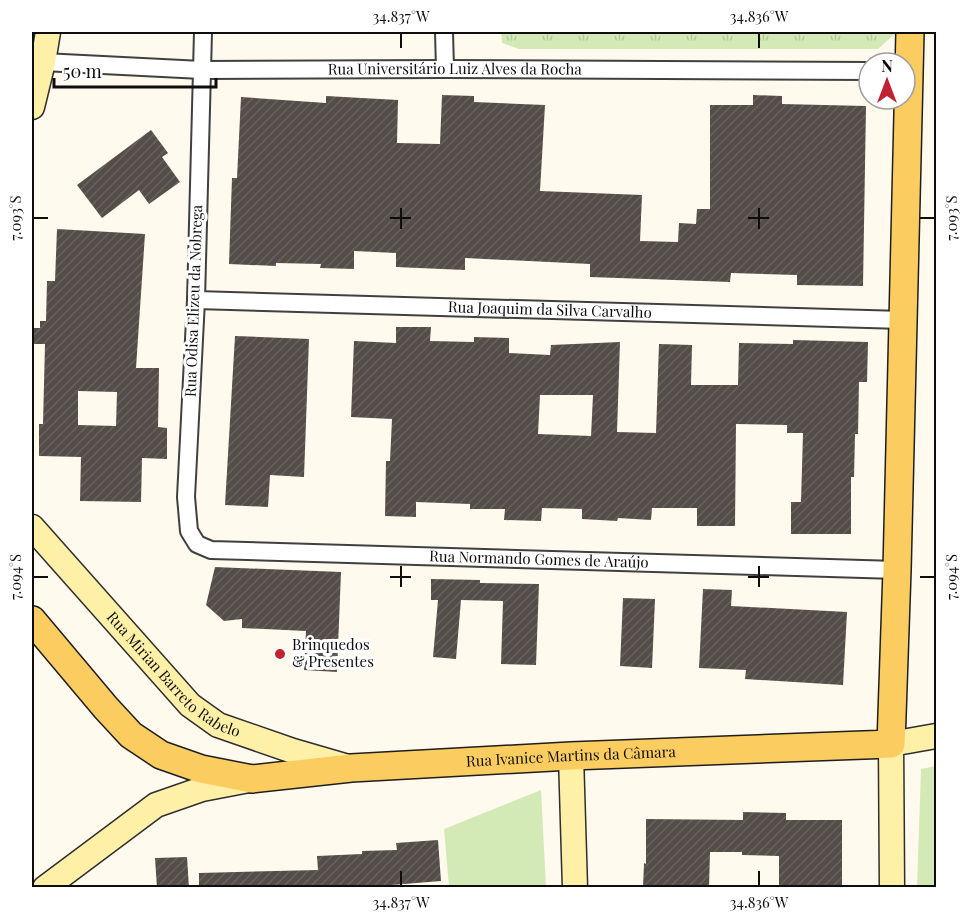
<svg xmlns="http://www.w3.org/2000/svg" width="968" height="919" viewBox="0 0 968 919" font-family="'Playfair Display',serif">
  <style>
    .grass { fill: #d4eab6 }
    .park { fill: url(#park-tufts) }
    .building { fill: url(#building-hatch); fill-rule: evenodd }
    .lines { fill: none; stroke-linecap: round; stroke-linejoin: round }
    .minor-casing { stroke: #404040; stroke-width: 20 }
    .secondary-casing { stroke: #2f2f2f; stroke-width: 27 }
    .primary-casing { stroke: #1e1e1e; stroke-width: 30 }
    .minor { stroke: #fff; stroke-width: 16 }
    .secondary { stroke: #fff0a8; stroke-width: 24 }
    .primary { stroke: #fbcd60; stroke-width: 27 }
    .ticks { fill: none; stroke: #0d0d0d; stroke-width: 2 }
    .poi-dot { fill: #c02232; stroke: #fff; stroke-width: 2 }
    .labels { text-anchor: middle; stroke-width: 6; stroke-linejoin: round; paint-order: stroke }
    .street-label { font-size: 15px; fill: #0d0d0d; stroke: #fff }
    .poi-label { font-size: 15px; fill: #0d0d0d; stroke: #fff; text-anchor: start }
    .neatline { fill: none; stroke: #0d0d0d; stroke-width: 2 }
    .ticks-label { font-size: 15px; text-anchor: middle; fill: #0d0d0d }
  </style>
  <defs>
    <pattern id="park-tufts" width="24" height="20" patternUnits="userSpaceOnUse" patternTransform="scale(1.5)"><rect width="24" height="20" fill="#d4eab6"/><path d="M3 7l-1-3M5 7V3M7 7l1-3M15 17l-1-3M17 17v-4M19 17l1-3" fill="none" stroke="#b5c89b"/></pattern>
    <pattern id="building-hatch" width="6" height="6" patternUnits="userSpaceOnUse" patternTransform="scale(1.5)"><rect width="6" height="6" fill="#564d49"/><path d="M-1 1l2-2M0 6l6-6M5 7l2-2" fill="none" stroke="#69625f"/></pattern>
  </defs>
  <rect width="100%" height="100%" fill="#fffaed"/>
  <path class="grass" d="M936 766V887H917L921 769Z
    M541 790 546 887H449L444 829Z"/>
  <path class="park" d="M501 32H897L878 49H519L502 43Z"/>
  <path class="building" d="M442 95 474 96V102L545 105 540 191 642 195 640 241 678 242 679 223 696 224 697 209H710V105H753V95L782 96V104L866 106 863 286 797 285V275L731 273 730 282 590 277V264L465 258V270L396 267V253L354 251V269L320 268 321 264 276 263V266L229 264 232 178H237L241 97 326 103V96L398 100 397 143 440 144Z
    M151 130 168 153 162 157 180 182 149 204 139 190 102 218 77 185Z
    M57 229 145 234 136 368H159L158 427 167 428V459L142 458 141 502 80 501 81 457 39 456V424H43L45 344H32V328H40V321H46L47 281H55ZM78 391 117 392 116 426 78 425Z
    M396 327H431L430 341 474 342V337L509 338V353L550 355 551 345 620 342 617 432 656 433 659 344 692 345 691 385H738L739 343 793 344V340L868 342 867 382H859L858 434H855L854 477H851V534H791V502H801L803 433H787V425L736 424 735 526H697V508H652L651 520 618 518 617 521 582 519V509L542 508 541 521 504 520 505 509H470V504L416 502V517L385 516 386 461H390L392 419 351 417 354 341 396 343ZM540 395H593L591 436 538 434Z
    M235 336 309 339 304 477 270 475 268 507 225 505Z
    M215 567 341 572 337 672 304 670 306 631 242 628V619L224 621 206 605Z
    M431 579 480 580V583L539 584 536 665 501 664 503 601 461 600 456 659 433 657 438 600H431Z
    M703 589 732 590 731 606 847 612 843 685 745 679 746 670 699 668Z
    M623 598 655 599 652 668 620 666Z
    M743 812 786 813V820H842V888H779V856L742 855V852H710L709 888H643L644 863 646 864V819L743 820Z
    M438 840 441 881 392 885 393 888H199V873L318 870 317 856 362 854V851L397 850 396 843Z
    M187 857 189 888H157L155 858Z"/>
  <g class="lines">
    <defs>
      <g id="minor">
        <path id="s1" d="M203 32 196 300 186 497 189 531 197 544 211 550 897 570"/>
        <path d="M444 32 445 69"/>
        <path id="s2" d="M43 62 202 70 445 69 869 71"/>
        <path id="s3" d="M196 300 903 320"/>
      </g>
      <g id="secondary">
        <path d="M32 107 43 62 48 32"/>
        <path id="s4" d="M32 527 190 705 218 725 293 751 348 767"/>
        <path d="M571 756 575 888"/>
        <path d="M45 888 156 805 202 789 249 780"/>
        <path d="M892 888 891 744 936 736"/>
      </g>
      <g id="primary">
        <path id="s5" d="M32 620 106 708 131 735 161 755 201 769 252 779 351 768 571 756 891 744 897 570 910 32"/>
      </g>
    </defs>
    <use href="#minor" class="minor-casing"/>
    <use href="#secondary" class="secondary-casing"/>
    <use href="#primary" class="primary-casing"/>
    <use href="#minor" class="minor"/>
    <use href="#secondary" class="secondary"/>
    <use href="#primary" class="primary"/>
  </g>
  <path class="ticks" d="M401 33V48M759 33V48M401 208V229M759 208V229M33 218H48M390 218H411M748 218H769M920 218H935M401 566V587M759 566V587M33 577H48M390 577H411M748 577H769M920 577H935M401 871V886M759 871V886"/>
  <circle class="poi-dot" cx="280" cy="654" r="6"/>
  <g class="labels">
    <g class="street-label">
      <text dy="5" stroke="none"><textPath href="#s2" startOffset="412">Rua Universitário Luiz Alves da Rocha</textPath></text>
      <text transform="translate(194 301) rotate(-88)" y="5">Rua Odisa Elizeu da Nobrega</text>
      <text dy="5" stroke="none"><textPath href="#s3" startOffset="354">Rua Joaquim da Silva Carvalho</textPath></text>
      <text dy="5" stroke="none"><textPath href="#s1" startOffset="858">Rua Normando Gomes de Araújo</textPath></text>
      <text dy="5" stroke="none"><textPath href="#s4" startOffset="206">Rua Mirian Barreto Rabelo</textPath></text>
      <text dy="5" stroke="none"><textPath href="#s5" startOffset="602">Rua Ivanice Martins da Câmara</textPath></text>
    </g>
    <g class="poi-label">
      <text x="292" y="650">Brinquedos<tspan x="292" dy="17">&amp; Presentes</tspan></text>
    </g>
  </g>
  <rect width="968" height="919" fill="none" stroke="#ffffff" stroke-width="66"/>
  <g transform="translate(887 81)"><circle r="28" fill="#ffffff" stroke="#9e9e9e" stroke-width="1.5"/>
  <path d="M0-4.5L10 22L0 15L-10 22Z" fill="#c02232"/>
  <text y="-9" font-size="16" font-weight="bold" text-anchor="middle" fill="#0d0d0d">N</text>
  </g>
  <path d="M54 78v9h162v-9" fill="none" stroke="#0d0d0d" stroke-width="3"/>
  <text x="63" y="78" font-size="18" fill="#0d0d0d" stroke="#ffffff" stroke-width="4.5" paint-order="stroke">50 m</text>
  <rect x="33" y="33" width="902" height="853" class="neatline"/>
  <g class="ticks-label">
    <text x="401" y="22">34.837°W</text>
    <text x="759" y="22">34.836°W</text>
    <text transform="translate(16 218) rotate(-90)" y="5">7.093°S</text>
    <text transform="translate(952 218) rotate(-90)" y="5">7.093°S</text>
    <text transform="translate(16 577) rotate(-90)" y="5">7.094°S</text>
    <text transform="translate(952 577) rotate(-90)" y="5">7.094°S</text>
    <text x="401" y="908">34.837°W</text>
    <text x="759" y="908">34.836°W</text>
  </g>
</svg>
